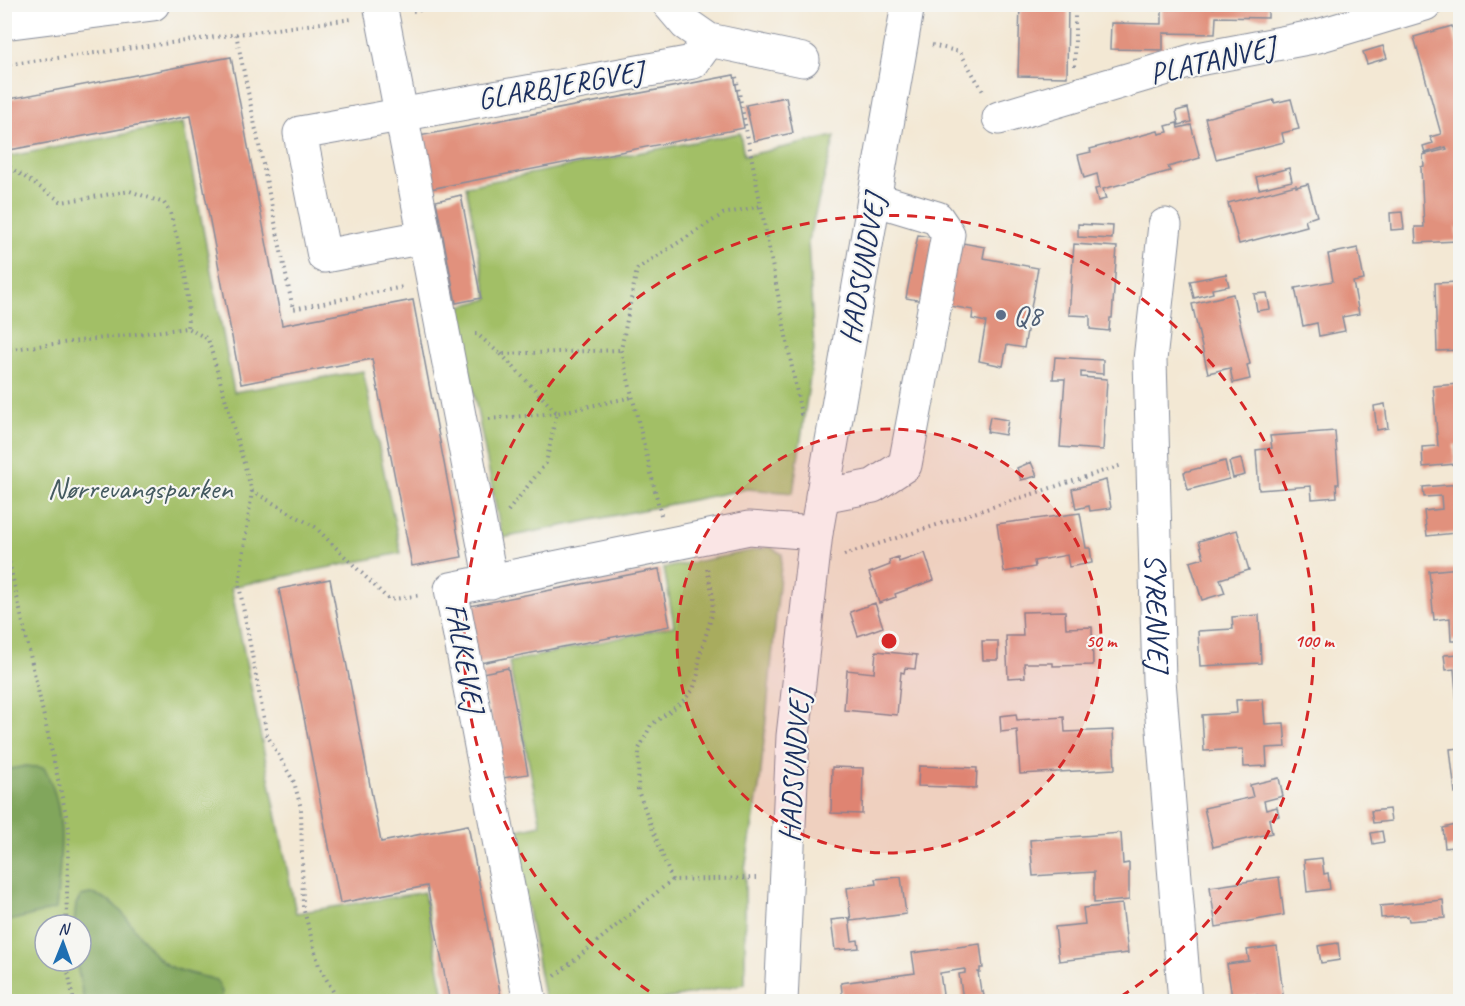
<svg xmlns="http://www.w3.org/2000/svg" width="1465" height="1006" viewBox="0 0 1465 1006" font-family="Caveat,sans-serif">
  <style>
    .green { fill: #a2bf66; stroke: #5e7762; stroke-width: 1.5; fill-rule: evenodd }
    .forest { fill: #81a65b; stroke: #4e6a5c; stroke-width: 1.5 }
    .building { fill: #e1917d }
    .lines { fill: none; stroke-linecap: round; stroke-linejoin: round }
    .minor-casing { stroke: #878c99; stroke-width: 35 }
    .path { stroke: #878c99; stroke-width: 4; stroke-dasharray: 1.5 4.5; stroke-linecap: butt }
    .minor { stroke: #fff; stroke-width: 33 }
    .ring { fill: none; stroke: #d62828; stroke-width: 3; stroke-dasharray: 10 8 }
    .service-dot { fill: #5c6f8a; stroke: #f6f6f2; stroke-width: 2 }
    .labels { text-anchor: middle; stroke-width: 4.5; stroke-linejoin: round; paint-order: stroke }
    .street-label { font-size: 30px; fill: #1b2f5e; stroke: #f6f6f2 }
    .service-label { font-size: 30px; fill: #4e5e75; stroke: #f6f6f2; text-anchor: start }
    .park-label { font-size: 30px; fill: #445a60; stroke: #f6f6f2 }
    .centre { fill: #d62828; stroke: #f6f6f2; stroke-width: 3 }
    .ring-label { font-size: 18px; text-anchor: middle; font-weight: bold; fill: #d62828; stroke: #f6f6f2; stroke-width: 4.5; stroke-linejoin: round; paint-order: stroke }
  </style>
  <rect width="100%" height="100%" fill="#f6f6f2"/>
  <filter id="ink" filterUnits="userSpaceOnUse"><feTurbulence type="fractalNoise" baseFrequency=".0167" numOctaves="2"/><feDisplacementMap in="SourceGraphic" scale="12" xChannelSelector="R" yChannelSelector="G"/><feConvolveMatrix kernelMatrix="1 2 1 2 8 2 1 2 1" color-interpolation-filters="sRGB"/></filter>
  <filter id="wash" filterUnits="userSpaceOnUse"><feTurbulence type="fractalNoise" baseFrequency=".008" numOctaves="4" result="noise"/><feDisplacementMap in="SourceGraphic" scale="24" xChannelSelector="R" yChannelSelector="G"/><feGaussianBlur stdDeviation="1.35" result="paint"/><feColorMatrix in="noise" values="0 0 0 0 0 0 0 0 0 0 0 0 0 0 0 0 0 1.4 0 .05"/><feComposite in="paint" operator="in"/></filter>
  <g filter="url(#wash)">
    <rect width="100%" height="100%" fill="#f3e8d4"/>
    <path class="green" d="M183 123 234 392 363 371 401 553 231 587 296 913 424 892 445 1001H5V157ZM45 925H81V961H45Z
      M740 133 744 156 835 136 808 241 814 350 793 493 747 489 502 538 457 307 488 299 466 186Z
      M770 547 782 554 760 782 745 869V984L656 1001H545L513 831 541 825 509 662 674 626 664 568Z"/>
    <path class="forest" d="M26 766 44 768C69 813 60 859 56 909L5 922V770Z
      M90 894C124 896 140 948 167 965 179 972 203 976 217 980L222 992V1001H84L76 961H81V925H74L76 904 81 896Z"/>
    <g id="blocks">
      <path class="building" d="M1020 4H1068L1067 77 1018 76Z
        M1214 4H1268V18L1216 17 1215 34 1163 33V50L1110 49 1111 23 1162 24V7L1214 8Z
        M1452 26 1460 58V228H1456L1457 241 1416 243 1415 227H1424L1421 167 1424 166 1423 155 1447 149 1446 147 1425 153 1423 146 1433 143 1430 137 1441 134 1414 37Z
        M1383 46 1387 58 1367 64 1363 52Z
        M231 57 282 325 413 300 462 557 412 566 372 359 241 384 190 116 4 151V100Z
        M734 75 744 128 430 189 419 136Z
        M786 97 793 133 754 141 746 105Z
        M1291 99 1299 129 1282 133 1284 142 1216 159 1205 118 1274 100V103Z
        M1188 108 1191 122 1179 125 1176 111Z
        M1177 123 1178 128 1191 125 1200 158 1168 167 1170 171 1103 189 1106 199 1098 201 1095 189 1100 188 1097 174 1084 178 1078 155 1091 152 1090 149 1158 131 1159 134 1168 132 1166 126Z
        M1289 168 1292 181 1259 189 1256 177Z
        M1308 184 1317 216 1305 220 1307 226 1239 244 1228 203 1296 185V187Z
        M461 195 481 298 456 303 436 201Z
        M1402 212 1404 229 1391 230 1390 213Z
        M1078 224 1113 226 1112 239 1078 237Z
        M918 235 985 247 983 258 1038 268 1024 348 1007 345 1003 366 979 361 986 322 972 319 973 310 906 298Z
        M1074 244 1117 247 1112 318H1110L1109 331 1090 329V316L1069 315Z
        M1358 248 1364 280 1353 282 1359 314 1342 317 1345 331 1319 336 1317 323 1303 326 1295 288 1333 281 1328 254Z
        M1226 274 1229 286 1212 289 1213 293 1194 298 1190 281Z
        M1460 282V350L1437 351 1435 283Z
        M1267 293 1270 309 1257 311 1254 294Z
        M1233 294 1250 364 1247 365 1250 379 1233 383 1230 368 1208 373 1192 304Z
        M1055 357 1103 360V374L1081 372V377L1107 379 1103 450 1060 447 1065 379H1053Z
        M1460 384V445H1454L1455 464 1423 467 1422 447 1438 446 1433 386Z
        M1385 404 1388 428 1377 430 1374 406Z
        M990 417 1008 420 1005 435 987 432Z
        M1335 431 1339 484H1336L1337 497 1312 499 1311 486 1259 490 1256 450 1272 448 1270 436Z
        M1241 459 1245 475 1233 478 1229 462Z
        M1225 461 1229 479 1188 490 1184 472Z
        M1031 462 1037 476 1021 480 1017 468Z
        M1106 480 1111 508 1090 511 1089 506 1076 509 1072 489Z
        M1460 484V548L1456 549 1455 533 1427 536 1424 511 1442 509 1441 496 1424 497 1423 487Z
        M1080 513 1086 548H1090L1092 563 1069 567 1067 555 1034 561 1035 567 1004 572 997 524Z
        M1237 530 1249 570 1220 579 1225 593 1202 600 1190 562 1204 558 1199 541Z
        M925 553 934 580 895 594 896 597 879 603 869 573 890 565 889 560 898 557 899 562Z
        M1460 568V641H1451L1450 618 1434 620 1429 571Z
        M659 569 670 626 475 664 464 607Z
        M330 579 381 842 468 825 502 1002H450L427 886 340 903 279 589Z
        M875 603 883 627 858 636 850 612Z
        M1065 611 1066 628 1092 627 1093 665 1053 666V663H1024L1025 677 1008 678 1006 636H1023L1022 612Z
        M1259 615 1261 663 1200 666 1198 631 1233 629 1232 617Z
        M982 641H998V660H983Z
        M876 651 917 655 915 669 905 668 904 673 901 672 897 715 844 710 847 670 874 673Z
        M1460 654V703L1457 704 1454 669 1446 670 1444 655Z
        M508 668 528 774 503 778 482 673Z
        M1263 699 1265 724 1284 723 1286 747 1266 748 1267 766 1244 767 1243 749 1204 751 1202 715 1237 713 1236 700Z
        M1016 714 1017 720 1064 717 1065 732 1113 730 1115 769 1020 774 1017 730 1001 732 1000 716Z
        M1460 748V792L1455 793 1450 749Z
        M919 766 977 768 976 788 918 786Z
        M832 767 863 768 862 814 831 813Z
        M1279 778 1283 796 1264 801 1266 810 1277 807 1279 816 1269 819 1272 833 1213 847 1204 808 1253 797 1250 785Z
        M1389 809 1391 821 1373 823 1371 811Z
        M1460 824V846L1445 848 1443 828Z
        M1382 831 1384 842 1373 844 1371 833Z
        M1121 833 1123 864 1129 863V900L1094 903V872L1033 876 1030 840Z
        M1322 858 1324 874 1328 873 1330 889 1307 892 1304 860Z
        M901 877 906 914 851 921 847 888 876 884 875 879Z
        M1279 877 1284 915 1216 927 1210 887Z
        M1443 900 1445 918 1409 921 1408 916 1381 918 1380 906Z
        M1122 904 1128 953 1059 961 1055 927 1085 924 1083 908Z
        M849 918 852 941 858 940 859 948 835 950 831 920Z
        M1338 943 1340 960 1321 963 1318 946Z
        M980 944 983 968H980V972H978L981 991H983L984 996 963 999 959 974 965 973V969L940 973 944 1002H843L841 983 915 973 912 953Z
        M1277 946 1284 1002H1258L1257 995 1232 998 1227 964 1249 961 1247 950Z
        M1131 997 1132 1002H1111V1000Z"/>
    </g>
  </g>
  <g filter="url(#ink)">
    <use href="#blocks" fill-opacity="0" stroke="#878c99" stroke-width="1.5"/>
    <g class="lines">
      <defs>
        <g id="minor">
          <path d="M380 4 491 582"/>
          <path d="M669 4 686 24 709 40 803 60"/>
          <path d="M4 23 153 4"/>
          <path d="M999 118 1198 59 1318 36 1425 4"/>
          <path id="s1" d="M1165 225 1150 360 1159 680 1185 1002"/>
          <path d="M424 237 324 256 300 133 693 62 709 40"/>
          <path d="M822 496 873 486 905 465 948 234 937 218 874 199"/>
          <path d="M530 1002 451 589 749 528 816 533"/>
          <path d="M781 1002 793 736 816 533 908 4"/>
        </g>
      </defs>
      <use href="#minor" class="minor-casing"/>
      <path class="path" d="M413 11 470 4
        M236 34 293 309 403 287
        M932 45 960 52 984 93
        M4 65 352 19
        M1075 66V4
        M736 77 801 414H805
        M4 166H8L62 202 130 191 164 203 170 212C180 250 192 288 187 328
        M475 334H477L500 354 621 350
        M4 350 187 328 208 339 252 491 315 527 389 600 421 595
        M501 354 557 413
        M489 419 557 413
        M252 491 239 585 267 735 294 782 301 808 303 907 319 966 339 1002
        M508 511 546 463 557 413 633 397
        M661 515 621 350 637 269 723 214 761 206
        M4 539 69 828 66 925
        M844 555 1122 465
        M672 880 638 791 639 749 651 725 681 703 693 690 698 674 699 658 712 615 713 597 707 568
        M66 961 74 1002
        M555 976 672 880 756 878"/>
      <use href="#minor" class="minor"/>
    </g>
  </g>
  <circle cx="889" cy="641" r="212" fill="#d62828" fill-opacity=".12"/>
  <g class="ring">
    <circle cx="889" cy="641" r="212"/>
    <path d="M664 1001A425 425 0 1 1 1114 1001"/>
  </g>
  <circle class="service-dot" cx="1001" cy="315" r="6"/>
  <g class="labels">
    <g class="street-label">
      <text transform="translate(1212 60) rotate(-13)" y="10">PLATANVEJ</text>
      <text transform="translate(560 85) rotate(-10)" y="10">GLARBJERGVEJ</text>
      <text transform="translate(862 269) rotate(-80)" y="10">HADSUNDVEJ</text>
      <text dy="10" stroke="none"><textPath href="#s1" startOffset="388">SYRENVEJ</textPath></text>
      <text transform="translate(465 657) rotate(80)" y="10">FALKEVEJ</text>
      <text transform="translate(794 767) rotate(-86)" y="10">HADSUNDVEJ</text>
    </g>
    <g class="service-label">
      <text x="1013" y="325">Q8</text>
    </g>
    <g class="park-label">
      <text x="140" y="498">Nørrevangsparken</text>
    </g>
  </g>
  <circle cx="889" cy="641" r="9" class="centre"/>
  <g class="ring-label">
    <text x="1101" y="647">50 m</text>
    <text x="1314" y="647">100 m</text>
  </g>
  <rect width="1465" height="1006" fill="none" stroke="#f6f6f2" stroke-width="24"/>
  <g transform="translate(63 943) rotate(1)"><circle r="28" fill="#f6f6f2" stroke="#9ea6b7" stroke-width="1.5"/>
  <path d="M0-4.5L10 22L0 15L-10 22Z" fill="#1f6fb2"/>
  <text y="-9" font-size="16" font-weight="bold" text-anchor="middle" fill="#1b2f5e">N</text>
  </g>
</svg>
